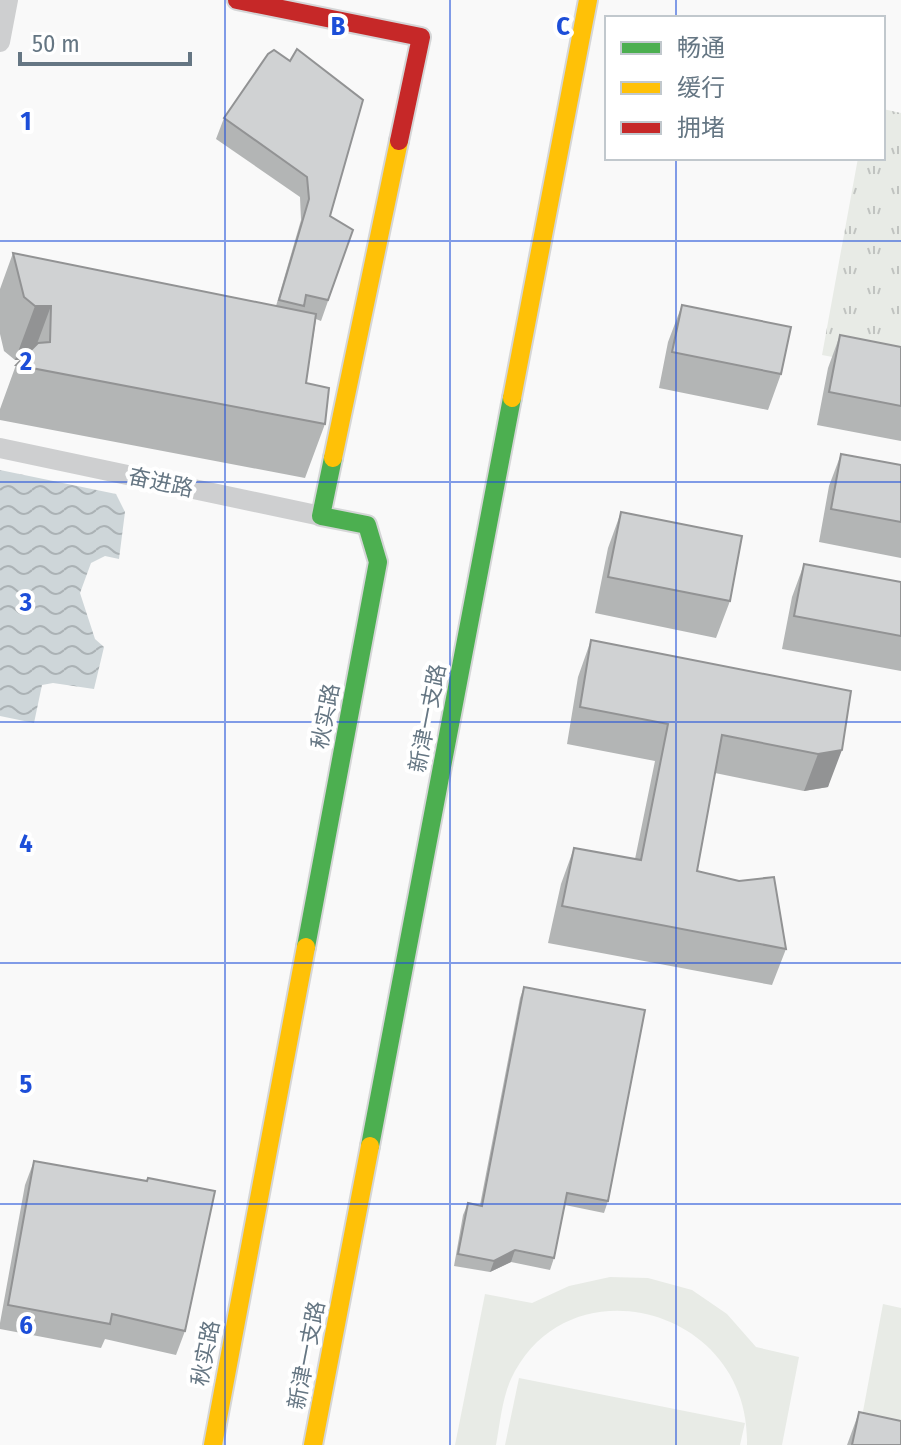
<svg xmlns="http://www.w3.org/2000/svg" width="901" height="1445" viewBox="0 0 901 1445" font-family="'Fira Sans Condensed','Noto Sans SC',sans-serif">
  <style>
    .grass { fill: url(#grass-tufts) }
    .pitch { fill: #e8ebe6 }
    .water { fill: url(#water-waves) }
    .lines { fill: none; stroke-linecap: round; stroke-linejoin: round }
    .fast-casing { stroke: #d5d6d7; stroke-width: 22 }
    .slow-casing { stroke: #d5d6d7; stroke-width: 22 }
    .jam-casing { stroke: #d5d6d7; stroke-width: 22 }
    .street { stroke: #cecfd0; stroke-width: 20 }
    .fast { stroke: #4caf50; stroke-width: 18 }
    .slow { stroke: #ffc107; stroke-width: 18 }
    .jam { stroke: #c62828; stroke-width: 18 }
    .wall { fill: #b3b5b5 }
    .shaded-wall { fill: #929394 }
    .building { fill: #d0d2d3; stroke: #929394; stroke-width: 2 }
    .grid { fill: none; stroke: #1d4ed8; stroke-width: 2; stroke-opacity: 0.55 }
    .labels { text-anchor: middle; stroke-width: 8; stroke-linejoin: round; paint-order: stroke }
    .street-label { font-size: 22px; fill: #657683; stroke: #fff }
    .grid-label { font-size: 26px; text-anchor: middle; font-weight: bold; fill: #1d4ed8; stroke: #fff; stroke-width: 8; stroke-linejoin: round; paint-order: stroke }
  </style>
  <defs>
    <pattern id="grass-tufts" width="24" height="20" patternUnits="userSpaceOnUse" patternTransform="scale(2)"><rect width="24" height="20" fill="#e8ebe6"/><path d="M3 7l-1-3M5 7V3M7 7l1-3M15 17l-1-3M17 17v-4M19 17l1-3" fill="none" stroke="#c0c3c0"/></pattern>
    <pattern id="water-waves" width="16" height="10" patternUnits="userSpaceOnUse" patternTransform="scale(2)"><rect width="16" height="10" fill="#ced6d9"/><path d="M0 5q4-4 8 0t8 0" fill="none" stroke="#abb2b5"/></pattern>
  </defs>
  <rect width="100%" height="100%" fill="#f9f9f9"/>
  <path class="grass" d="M883 109 901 113V370L822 355 858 158H883Z"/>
  <path class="pitch" d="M610 1277 648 1278 692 1290 727 1314 756 1347 799 1357 782 1445H747C751 1307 567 1259 511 1379 502 1399 500 1424 496 1445H455L485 1294 532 1303 569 1286Z
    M883 1304 901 1308V1429L861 1422Z
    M519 1378 745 1423 740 1445H505Z"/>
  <path class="water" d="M0 470 116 494 125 512 119 559 105 556 91 563 80 593 95 639 104 647 94 689 53 683 42 685 34 723 0 716Z"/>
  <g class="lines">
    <defs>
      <path id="fast" d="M306 947 378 562 367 525 321 516 333 458
        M370 1146 512 398"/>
      <path id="slow" d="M512 398 588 0
        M333 458 399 141
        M213 1445 306 947
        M313 1445 370 1146"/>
      <path id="jam" d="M237 0 421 37 399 141"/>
    </defs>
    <use href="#fast" class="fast-casing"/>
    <use href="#slow" class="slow-casing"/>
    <use href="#jam" class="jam-casing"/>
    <path class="street" d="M0 42 8 0
      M0 448 321 516"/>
    <use href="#fast" class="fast"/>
    <use href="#slow" class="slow"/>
    <use href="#jam" class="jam"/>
  </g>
  <path class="wall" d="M290 61 330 216 353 230 321 321 316 319 306 383 325 424 305 478 0 420V409L16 365 21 360H15L4 351 0 334V289L13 253 276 306 301 220 300 197 216 139 224 118Z
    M682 305 781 374 768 410 659 388 668 342Z
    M840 335 901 347V441L817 425 828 368Z
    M841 454 901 465V558L819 542 829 486Z
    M621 512 730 601 716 638 595 613 608 548Z
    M804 564 901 582V671L782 649 792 597Z
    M591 640 851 691 828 787 804 791 715 773 697 871 786 949 772 985 548 943 561 884 574 848 635 859 655 761 567 744 578 677Z
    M524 987 608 1201 604 1213 565 1205 554 1258 550 1270 511 1262 490 1272 454 1266 463 1215 468 1203 480 1205 520 998Z
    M34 1161 185 1331 176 1355 105 1339 101 1348 0 1329V1323L25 1185Z
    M859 1412 901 1445H847Z"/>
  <path class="shaded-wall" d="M35 306H51L31 360H15Z
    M842 750 828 787 804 791 818 754Z
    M515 1250 511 1262 490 1272 494 1261Z"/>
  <path class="building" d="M297 49 363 100 330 216 353 230 328 300 306 295 304 306 279 300 309 199 307 177 224 118 268 54 274 50 290 61Z
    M13 253 316 314 306 383 329 388 325 424 16 365 38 343 50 342 51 306H35L24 297Z
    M682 305 791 327 781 374 672 352Z
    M840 335 901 347V406L829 392Z
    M841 454 901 465V522L831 509Z
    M621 512 742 536 730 601 608 577Z
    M804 564 901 582V636L794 616Z
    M591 640 851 691 842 750 818 754 722 735 697 871 739 881 774 877 786 949 562 906 574 848 641 860 668 724 580 707Z
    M524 987 645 1010 608 1201 567 1193 554 1258 515 1250 494 1261 458 1254 468 1203 482 1206Z
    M34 1161 147 1181 148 1178 215 1191 185 1331 112 1314 110 1324 8 1305Z
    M859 1412 901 1421V1445H852Z"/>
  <path class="grid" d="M225 0V1445M450 0V1445M676 0V18M676 158V1445M0 241H901M0 482H901M0 722H901M0 963H901M0 1204H901"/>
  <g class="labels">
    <g class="street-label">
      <text transform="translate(161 482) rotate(12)" y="8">奋进路</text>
      <text transform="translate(325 716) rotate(-79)" y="8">秋实路</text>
      <text transform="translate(427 718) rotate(-79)" y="8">新津一支路</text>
      <text transform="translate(205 1353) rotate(-79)" y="8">秋实路</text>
      <text transform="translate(306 1355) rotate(-79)" y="8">新津一支路</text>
    </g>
  </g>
  <g class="grid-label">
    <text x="338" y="35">B</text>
    <text x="563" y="35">C</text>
    <text x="26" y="130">1</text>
    <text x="26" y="370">2</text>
    <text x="26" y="611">3</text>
    <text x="26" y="852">4</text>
    <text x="26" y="1093">5</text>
    <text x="26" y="1334">6</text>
  </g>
  <rect x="605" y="16" width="280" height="144" fill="#ffffff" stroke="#c1c8cd" stroke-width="2"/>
  <rect x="621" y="42" width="40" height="12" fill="#4caf50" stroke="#c1c8cd" stroke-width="2"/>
  <text x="677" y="56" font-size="24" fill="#657683">畅通</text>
  <rect x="621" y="82" width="40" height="12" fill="#ffc107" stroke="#c1c8cd" stroke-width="2"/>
  <text x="677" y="96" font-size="24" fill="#657683">缓行</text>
  <rect x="621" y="122" width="40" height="12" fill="#c62828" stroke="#c1c8cd" stroke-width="2"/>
  <text x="677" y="136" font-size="24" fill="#657683">拥堵</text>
  <path d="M20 52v12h170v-12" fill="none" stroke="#657683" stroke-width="4"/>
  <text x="32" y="52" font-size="24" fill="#657683" stroke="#ffffff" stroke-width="6" paint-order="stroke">50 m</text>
</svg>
